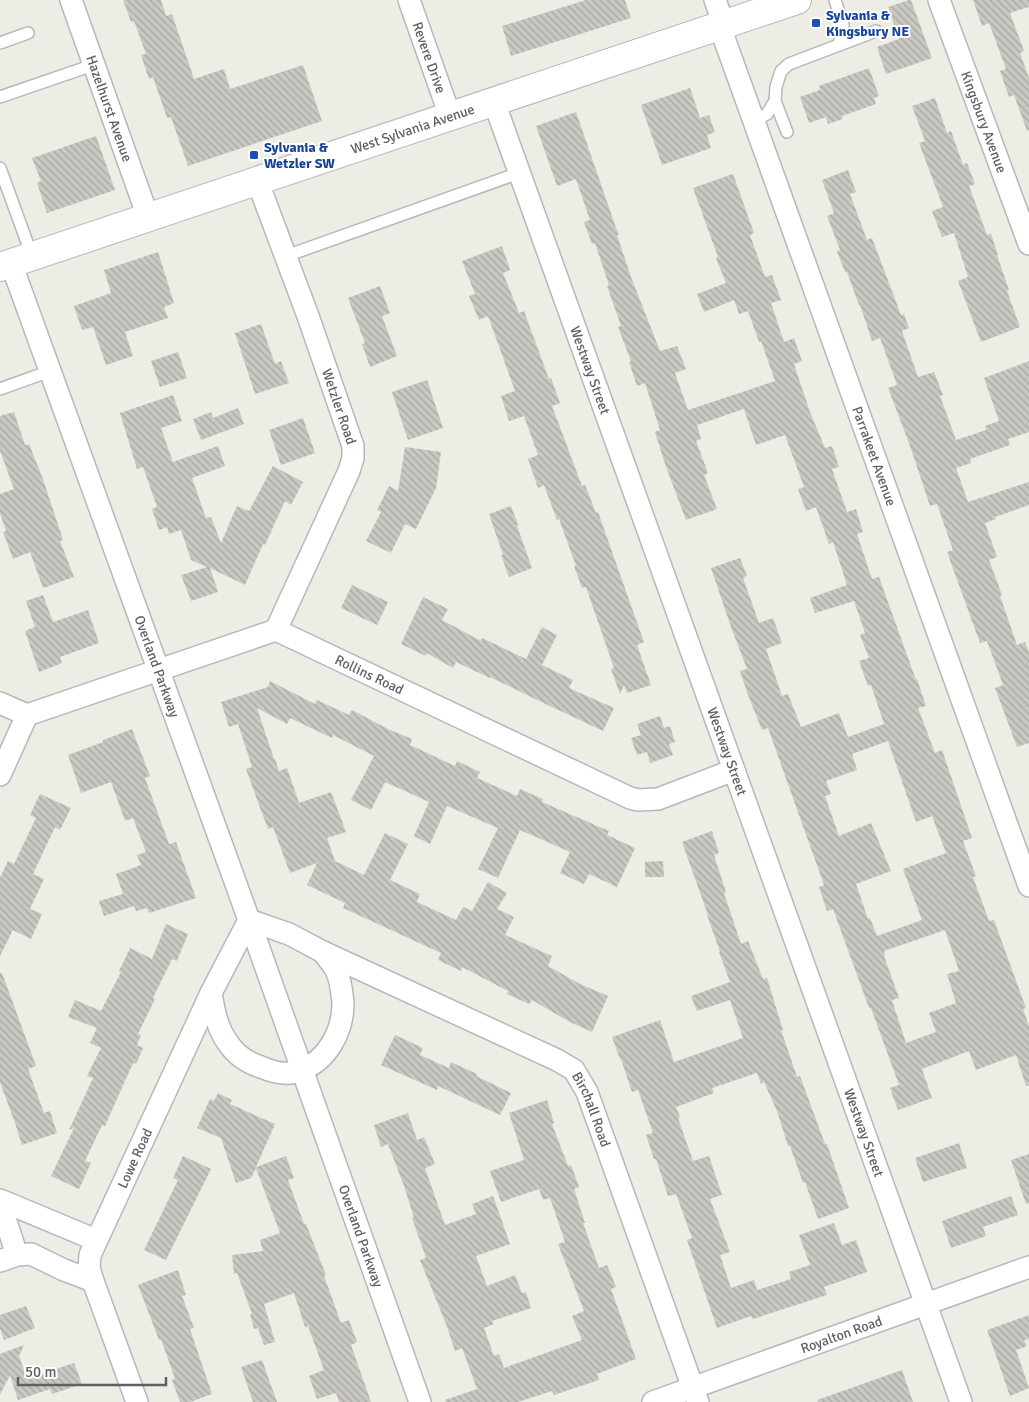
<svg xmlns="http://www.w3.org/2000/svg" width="1029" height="1402" viewBox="0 0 1029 1402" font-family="Signika,sans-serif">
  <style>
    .building { fill: url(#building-back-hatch); fill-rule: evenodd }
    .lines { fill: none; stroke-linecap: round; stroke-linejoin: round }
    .service-casing { stroke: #b5b7bb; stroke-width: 14 }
    .minor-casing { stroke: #b5b7bb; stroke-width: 24 }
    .secondary-casing { stroke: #b4b7bc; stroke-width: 30 }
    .service { stroke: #fff; stroke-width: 11 }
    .minor { stroke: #fff; stroke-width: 21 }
    .secondary { stroke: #fff; stroke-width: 28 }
    .transit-dot { fill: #1a4fb4; stroke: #fff; stroke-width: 2 }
    .labels { text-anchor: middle; stroke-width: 4; stroke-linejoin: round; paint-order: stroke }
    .transit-label { font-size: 14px; font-weight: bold; fill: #164399; stroke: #fff; text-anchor: start }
    .street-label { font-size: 14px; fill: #5d6065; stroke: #fff }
  </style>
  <defs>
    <pattern id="building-back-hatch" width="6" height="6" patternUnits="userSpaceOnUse" patternTransform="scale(1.25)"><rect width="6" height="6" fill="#cac8c2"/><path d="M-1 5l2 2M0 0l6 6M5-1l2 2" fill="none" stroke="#a7a6a1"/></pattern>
  </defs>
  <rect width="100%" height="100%" fill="#eeede5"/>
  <path class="building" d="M123 0H161L166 16 172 14 194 79 224 69 230 89 303 65 322 121 188 166 171 117 167 118 153 77 149 79 141 55 146 54 134 21 131 22Z
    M586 0H625L631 18 511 56 502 26Z
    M909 0H911L932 58 886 74 877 47 899 39 888 7Z
    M973 0H1029V7L1010 13 1024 51 1020 53 1029 78V130L1027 131 1014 95 1009 97 1000 71 1006 69 989 23 982 26Z
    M869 68 879 96 874 98 876 104 842 116 843 119 828 124 826 117 809 123 800 97 820 90 819 86Z
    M690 88 700 118 709 115 715 132 707 135 711 148 662 165 641 105Z
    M935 98 947 133 951 131 963 165 967 163 975 184 969 186 987 235 991 234 998 255H997L1009 290 1007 291 1020 327 981 342 958 281 968 277 954 233 942 237 932 211 943 207 919 143 925 141 912 106Z
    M576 112 615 225 619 235H617L631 277 660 351 677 346 686 369 675 373 688 410 775 381 761 341 759 342 748 311 739 314 734 300 704 312 697 294 726 283 716 258 718 257 693 188 733 174 754 233 750 235 765 277 772 275 781 300 771 303 784 342 794 338 802 361 794 364 810 412 825 448 832 446 839 467 832 469 847 512 856 509 863 532 857 534 872 579 879 577 916 680 917 679 926 706 918 708 935 753 942 750 972 838 963 841 976 876 973 877 989 921 994 920 1026 1008 1023 1009 1029 1026V1086H1026L1016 1055 976 1070 969 1051 922 1069 932 1098 898 1110 890 1088 899 1085 871 1008H869L833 909 827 911 819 887 824 885 768 728 762 730 748 695 740 671 747 669 731 627 711 568 740 558 747 576 743 578 759 623 773 618 782 643 766 649 782 696 788 694 801 727 839 713 848 737 884 724 871 685 868 686 859 661 869 658 860 635 865 633 854 601 815 613 810 598 847 585 833 542 829 544 816 507 806 511 798 489 804 487 785 435 756 445 744 409 697 425 701 439 696 441 708 473 704 475 717 509 686 520 665 464 655 432 660 430 645 383 637 386 629 362 631 361 618 327 621 326 607 286 609 285 595 243 592 244 584 222 590 220 576 179 557 186 536 126ZM888 741 916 822 932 816 946 853 903 869 922 920 877 936 870 918 868 919 856 884 891 871 871 823 839 836 825 796 831 794 826 781 857 770 852 754ZM945 930 959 971 947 974 956 1003 929 1013 936 1032 906 1043 892 1000 899 998 884 956 885 955 884 951Z
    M96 136 115 190 47 213 37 183 41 181 32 158Z
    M848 170 856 192 850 194 867 240 872 238 901 315 904 314 909 328 902 331 918 377 934 372 943 395 940 396 956 440 986 430 985 426 999 421 984 378 1029 361V432L1008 439 1010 445 970 459 971 463 956 468 968 502 1029 482V505L995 517 996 519 985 523 997 557 989 560 1002 595 1000 596 1017 645 1025 642 1029 653V743L1017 747 995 688 1003 685 987 641 980 643 947 552 953 550 937 504 930 506 909 443 888 388 897 385 880 338 872 341 860 305H859L847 272H845L837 251 840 250 827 216 834 213 822 180Z
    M502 246 510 270 503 273 519 313 524 311 549 379 551 378 560 403 552 406 582 486 585 485 596 513 598 512 644 642 637 645 651 685 627 693 624 685 620 694 611 669 614 668 586 587 582 588 574 566H576L559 519 557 520 544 485 538 488 528 459 538 455 524 416 509 421 501 396 515 391 488 316 479 320 469 296 475 294 462 261Z
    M158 252 174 303 164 307 168 318 125 332 133 356 106 365 93 327 82 330 74 306 111 293 104 270Z
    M380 286 390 313 382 316 397 356 370 367 362 344 365 343 348 298Z
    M261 324 275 364 281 361 289 383 255 394 235 333Z
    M178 352 187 378 160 387 151 361Z
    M427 380 443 428 408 440 392 392Z
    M173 395 182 421 161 428 173 462 218 446 225 466 192 478 206 518 211 517 221 543 237 506 249 511 273 466 303 482 291 505 285 501 265 545 263 544 245 585 210 568 218 592 191 601 181 575 207 567 191 560 181 530 169 534 167 527 159 530 152 509 157 507 143 467 137 469 120 413Z
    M238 408 244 424 201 440 193 419 211 412 213 418Z
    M14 412 25 445 29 444 43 479 63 540 60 541 74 577 43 588 30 552 13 559 3 532 6 531 0 513V494L14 489 0 451V416Z
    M303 418 315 453 281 465 269 430Z
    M405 447 441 452 436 488 416 529 405 524 391 553 366 541 381 512 377 510 389 486 398 491Z
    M511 506 518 525 517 526 532 568 509 577 501 555H503L489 514Z
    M352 585 388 602 377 625 341 608Z
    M43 595 53 622 88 610 99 643 60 657 62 663 39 672 25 631 35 627 26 601Z
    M423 597 448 609 442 620 481 641 482 638 526 659 542 627 557 635 542 665 573 680 569 688 614 708 603 731 533 698 490 677V678L456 662 453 668 427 653 426 656 401 644Z
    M270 681 315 704 317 700 349 715 352 710 390 730 412 739 410 745 455 766 457 761 480 772 477 778 517 796 520 789 543 799 542 802 609 831 607 835 635 848 617 887 589 874 584 884 560 873 570 852 520 830 498 878 478 869 498 828 447 806 430 844 414 836 429 802 385 782 371 810 351 800 374 756 333 735 332 738 290 718 287 724 257 708 274 759H275L279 771 287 768 299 803 331 792 346 832 327 838 335 861 364 875 385 833 408 844 390 880 420 894 417 902 456 920 463 907 472 911 488 882 507 893 497 909 514 917 505 935 552 956 548 966 580 984 608 996 592 1032 570 1022 532 1000 529 1004 507 994 508 991 462 967 461 971 438 960 441 953 343 908 345 903 307 885 317 863 290 873 273 827 268 829 255 794 246 769 252 767 238 724 229 727 221 702 268 687Z
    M660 716 664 728 670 726 675 742 669 744 673 755 650 763 647 752 637 755 631 738 641 735 637 724Z
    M132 729 150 776 145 778 169 844 176 842 196 898 149 913 147 908 136 911 134 906 104 916 99 901 123 894 116 874 141 865 137 855 146 852 133 818 125 821 111 782 81 793 68 755 103 742V740Z
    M40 794 71 808 60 830 55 827 33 874 44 879 30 909 42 914 31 939 13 930 0 956V878L8 861 14 864 36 818 30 815Z
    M712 831 719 853 714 855 726 892 724 893 741 944 748 941 763 979 767 978 783 1030H781L797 1077 800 1076 825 1144H827L849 1208 818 1219 805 1182 803 1183 790 1146H788L777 1111 764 1082 761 1084 757 1073 712 1088 714 1093 676 1107 680 1117 678 1118 693 1161 709 1156 722 1195 710 1199 730 1252 720 1255 731 1288 754 1280 757 1290 791 1279 789 1272 810 1265 799 1235 834 1223 842 1245 856 1240 867 1272 824 1287 827 1295 753 1319 751 1316 717 1328 687 1240 692 1238 676 1194 668 1196 656 1159H654L646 1135 653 1133 638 1090 632 1092 621 1059H620L612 1037 660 1020 674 1062 743 1038 730 1000 697 1011 691 996 730 982 719 952H720L707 915H708L682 842Z
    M663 861 664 877H645V862Z
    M166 924 188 934 177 961 172 959 153 998 155 999 138 1034 141 1035 137 1045 143 1048 136 1064 133 1063 105 1126 102 1125 85 1161 91 1163 79 1189 51 1176 74 1128 69 1130 93 1078 87 1076 101 1048 90 1043 97 1028 68 1017 75 1000 101 1011 121 972 119 971 130 948 152 959Z
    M0 973H2L36 1066 28 1069 44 1113 50 1111 57 1133 22 1145 15 1123 0 1082Z
    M395 1035 423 1048 420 1055 449 1068 451 1062 477 1074 476 1076 511 1093 500 1115 438 1086 437 1090 381 1065Z
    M218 1093 232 1100 230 1104 275 1124 256 1167 286 1156 294 1178 288 1180 304 1224H306L326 1275 324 1276 341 1323 349 1320 357 1342 351 1345 371 1402H339L336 1393 317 1399 309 1376 324 1370 308 1326 305 1327 294 1293 264 1304 275 1342 264 1345 258 1328 254 1329 250 1314H252L237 1273 234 1274 232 1255 263 1251 260 1240 280 1233 256 1168 251 1178 236 1183 221 1138 197 1128 210 1099 214 1101Z
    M547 1100 554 1123 552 1124 568 1166 571 1165 579 1187 574 1189 585 1223H583L599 1268 607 1265 616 1287 611 1289 636 1359 597 1374 599 1380 554 1395 552 1391 518 1402H446L445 1400 477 1389 462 1348 455 1351 446 1324 420 1260 426 1258 412 1218H414L404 1186 388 1144 381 1147 374 1125 408 1113 417 1140 424 1137 435 1164 425 1168 445 1225 476 1214 472 1204 493 1196 510 1244 476 1256 487 1286 515 1275 522 1293 526 1292 531 1308 492 1321 494 1324 484 1328 494 1356 499 1354 504 1368 582 1340 572 1316 584 1311 558 1244 565 1242 550 1198 543 1200 539 1189 501 1202 490 1171 524 1160 509 1113Z
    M959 1143 967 1168 923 1182 915 1158Z
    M1029 1154V1203L1026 1204 1011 1160Z
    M183 1156 211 1169 166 1260 144 1250 178 1180 173 1178Z
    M1011 1196 1018 1215 983 1227 986 1236 951 1248 942 1221Z
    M178 1270 186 1295 182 1296 194 1328 190 1329 212 1394 190 1402H180L172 1380 175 1379 161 1339 159 1340 138 1285Z
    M26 1306 35 1328 4 1340 0 1328V1315Z
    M1029 1315V1339L1024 1340 1027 1346 1016 1350 1029 1388 1010 1396 987 1330Z
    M24 1345 19 1356 26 1376 31 1374 32 1377 74 1363 82 1384 52 1394 50 1389 18 1400 10 1375 0 1395V1354Z
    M262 1360 277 1402H253L241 1367Z
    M902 1370 913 1402H818L817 1400Z"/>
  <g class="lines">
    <defs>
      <path id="service" d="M835 0 843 25 839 45
        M0 43 28 33
        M0 97 93 65
        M753 121 767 114 775 101
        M787 132 775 101 776 87 781 71 789 64 876 31
        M0 168 32 256
        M286 256 519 173
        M0 389 50 371"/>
      <g id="minor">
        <path id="s1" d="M71 0 148 217"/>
        <path id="s2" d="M409 0 450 116"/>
        <path d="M715 0 724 25"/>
        <path id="s3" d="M939 0 1029 244"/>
        <path id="s4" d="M720 27 1029 886"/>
        <path id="s5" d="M494 102 961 1402"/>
        <path id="s6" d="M257 180 308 316 353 446V458L349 471 276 630"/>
        <path id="s7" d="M11 263 249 920 420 1402"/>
        <path id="s8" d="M0 703 27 715 276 630 630 798 638 800 658 799 734 770"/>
        <path d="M0 775 27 715"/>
        <path d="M211 993C214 1011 217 1028 228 1043 236 1055 248 1063 261 1067 270 1071 281 1074 291 1073 294 1073 298 1071 301 1070 328 1060 343 1031 343 1003 342 993 341 980 336 970 333 964 327 958 323 952"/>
        <path d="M0 1200 96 1240"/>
        <path d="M0 1203 17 1255"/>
        <path d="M0 1261 17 1255 31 1254 64 1270 93 1281"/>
        <path id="s9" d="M137 1402 93 1281 89 1268 90 1255 211 993 249 920 289 934 323 952 557 1060 574 1070 587 1092 698 1402"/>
        <path id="s10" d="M653 1402 1029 1267"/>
      </g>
      <g id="secondary">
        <path id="s11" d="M0 267 797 0"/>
      </g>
    </defs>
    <use href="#service" class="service-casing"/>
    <use href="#minor" class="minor-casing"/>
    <use href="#secondary" class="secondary-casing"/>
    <use href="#service" class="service"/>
    <use href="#minor" class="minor"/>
    <use href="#secondary" class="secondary"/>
  </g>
  <g class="transit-dot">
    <rect x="811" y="18" width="10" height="10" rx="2.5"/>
    <rect x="249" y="150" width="10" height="10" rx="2.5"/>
  </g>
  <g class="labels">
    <g class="transit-label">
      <text x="826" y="20">Sylvania &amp;<tspan x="826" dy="16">Kingsbury NE</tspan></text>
      <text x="264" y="152">Sylvania &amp;<tspan x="264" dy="16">Wetzler SW</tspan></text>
    </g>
    <g class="street-label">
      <text dy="5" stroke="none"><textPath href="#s2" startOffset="61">Revere Drive</textPath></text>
      <text dy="5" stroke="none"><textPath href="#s1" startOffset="115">Hazelhurst Avenue</textPath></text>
      <text dy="5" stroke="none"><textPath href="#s3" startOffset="130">Kingsbury Avenue</textPath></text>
      <text dy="5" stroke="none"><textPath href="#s11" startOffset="435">West Sylvania Avenue</textPath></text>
      <text dy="5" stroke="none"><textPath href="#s5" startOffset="285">Westway Street</textPath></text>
      <text dy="5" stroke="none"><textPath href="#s6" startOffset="241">Wetzler Road</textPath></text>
      <text dy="5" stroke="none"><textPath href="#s4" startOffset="456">Parrakeet Avenue</textPath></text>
      <text dy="5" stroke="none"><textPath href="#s7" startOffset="429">Overland Parkway</textPath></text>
      <text dy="5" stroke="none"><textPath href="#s8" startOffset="396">Rollins Road</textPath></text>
      <text dy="5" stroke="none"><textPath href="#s5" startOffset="690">Westway Street</textPath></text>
      <text dy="5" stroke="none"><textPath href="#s9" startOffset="928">Birchall Road</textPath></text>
      <text dy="5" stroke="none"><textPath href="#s5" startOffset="1095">Westway Street</textPath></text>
      <text dy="5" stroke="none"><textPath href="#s9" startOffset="262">Lowe Road</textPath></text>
      <text dy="5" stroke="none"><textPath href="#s7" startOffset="1034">Overland Parkway</textPath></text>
      <text dy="5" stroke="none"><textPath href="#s10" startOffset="200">Royalton Road</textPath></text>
    </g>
  </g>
  <path d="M18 1377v8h148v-8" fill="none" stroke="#5d6065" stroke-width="2.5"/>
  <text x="25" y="1377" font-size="15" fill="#5d6065" stroke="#ffffff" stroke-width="4" paint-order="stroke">50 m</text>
</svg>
